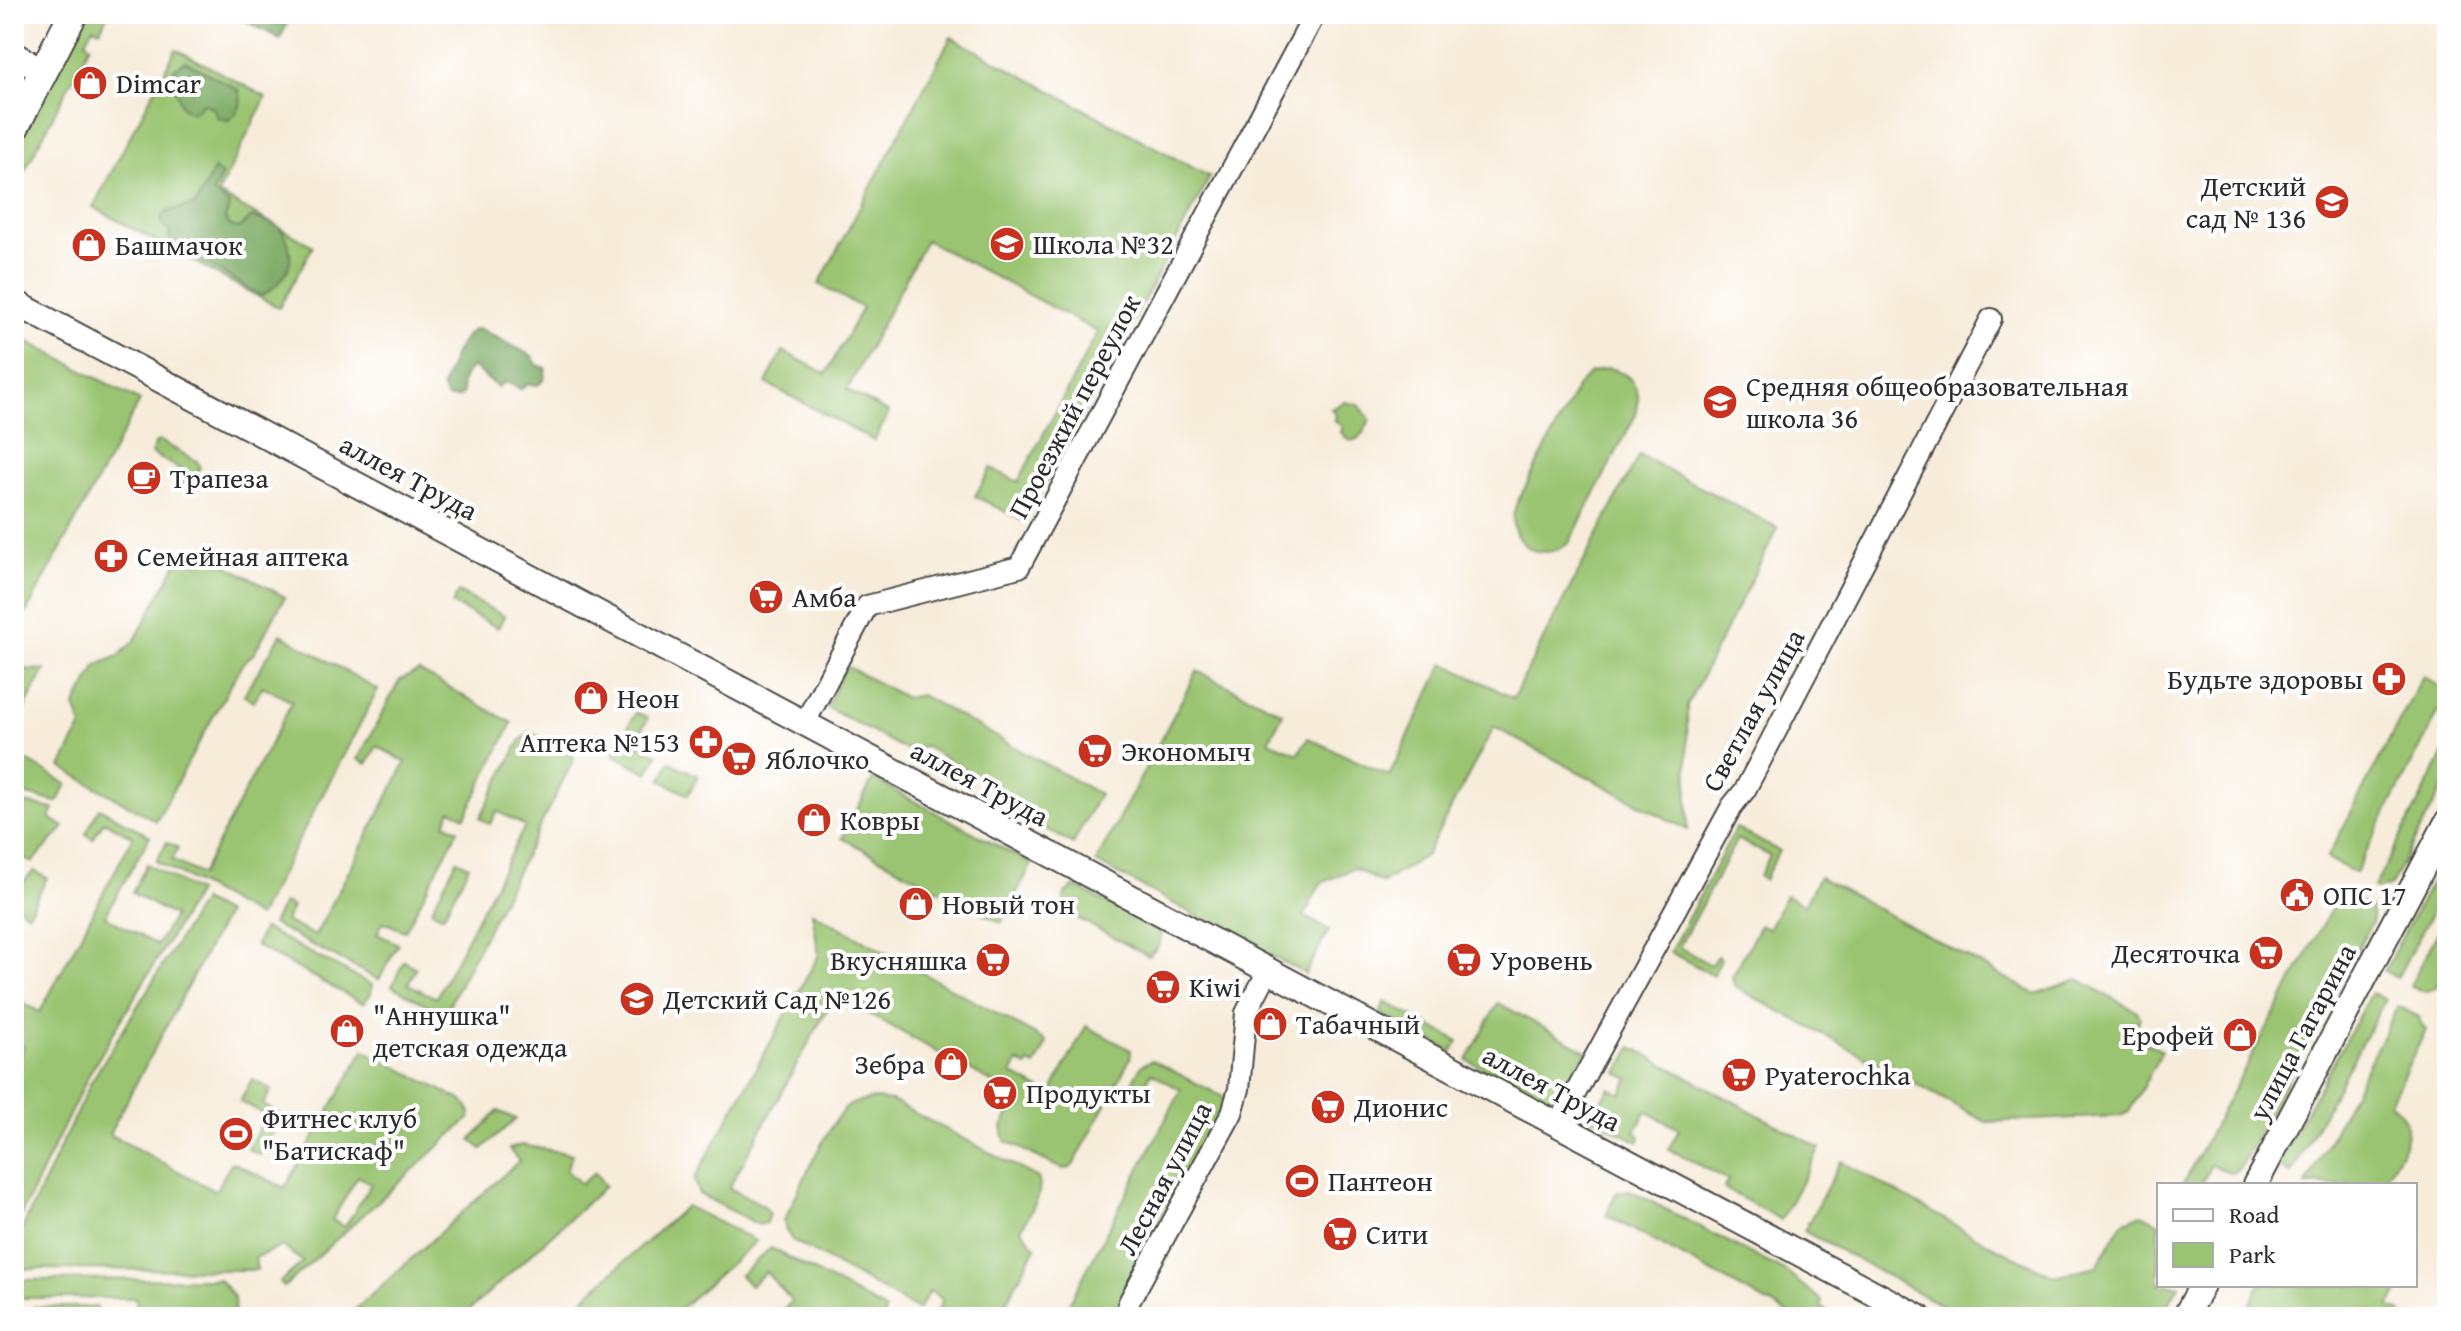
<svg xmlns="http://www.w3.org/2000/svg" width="2461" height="1331" viewBox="0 0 2461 1331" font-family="'Gentium Book Plus',serif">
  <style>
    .green { fill: #9ac471; stroke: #62784e; stroke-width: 2; fill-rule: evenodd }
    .forest { fill: #7baa63; stroke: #536a47; stroke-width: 2 }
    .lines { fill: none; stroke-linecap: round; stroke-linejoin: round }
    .minor-casing { stroke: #4a4845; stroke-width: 24 }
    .tertiary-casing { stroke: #4a4845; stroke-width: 28 }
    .secondary-casing { stroke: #4a4845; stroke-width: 32 }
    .minor { stroke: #fff; stroke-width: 20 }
    .tertiary { stroke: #fff; stroke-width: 24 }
    .secondary { stroke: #fff; stroke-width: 28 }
    .labels { text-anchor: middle; stroke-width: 8; stroke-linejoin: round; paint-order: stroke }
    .poi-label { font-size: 28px; fill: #2b2b2b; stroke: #fff; text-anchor: start }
    .street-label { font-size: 28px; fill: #2b2b2b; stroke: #fff }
  </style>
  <rect width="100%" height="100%" fill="#fff"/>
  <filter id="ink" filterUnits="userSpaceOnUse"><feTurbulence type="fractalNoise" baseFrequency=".0125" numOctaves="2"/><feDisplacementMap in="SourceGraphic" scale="16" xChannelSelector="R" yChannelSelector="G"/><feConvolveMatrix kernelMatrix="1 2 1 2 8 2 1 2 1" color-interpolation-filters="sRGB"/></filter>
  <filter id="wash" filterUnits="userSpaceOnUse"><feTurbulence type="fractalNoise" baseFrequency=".006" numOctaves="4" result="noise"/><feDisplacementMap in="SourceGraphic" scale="32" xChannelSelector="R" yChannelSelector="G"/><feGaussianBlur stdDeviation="1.8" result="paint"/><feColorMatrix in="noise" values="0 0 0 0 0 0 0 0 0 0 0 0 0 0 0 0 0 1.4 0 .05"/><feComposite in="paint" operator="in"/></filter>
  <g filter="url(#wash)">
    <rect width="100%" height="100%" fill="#f7ecda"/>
    <path class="green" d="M79 14 86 17 89 14H108L100 30 93 27 86 41 90 45 18 184 14 182V139Z
      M951 37 1210 177 1025 522 975 496 991 468 1018 482 1098 332 926 240 847 390 889 413 874 441 766 383 783 351 826 374 862 308 819 284Z
      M176 49 266 97 218 194 313 246 279 308 93 207Z
      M14 334 140 401 26 613H14Z
      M1608 368C1633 373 1644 392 1635 416L1569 543C1538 566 1503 541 1516 505L1578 386 1590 373Z
      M1344 402 1359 405 1370 419C1365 429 1361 443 1348 440L1341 432 1343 426 1335 421 1336 414 1331 409Z
      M160 441 198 462 200 467 187 492 174 484 181 470 151 453 156 442Z
      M1639 455 1778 528 1687 705 1688 830 1494 727 1426 855 1382 883 1354 868 1321 883 1304 916 1329 930 1305 974 1096 862 1197 671 1283 713 1269 741 1298 754 1308 738 1389 776 1444 663 1513 698Z
      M204 553 285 597 254 653 242 664 156 821 61 767 82 726 75 706 97 665 119 656 135 640 181 555 198 564Z
      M458 592 504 616 498 628 452 604Z
      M281 634 378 690 258 917 156 861 167 842 178 848 172 860 201 875 292 702 263 686 254 701 244 695C256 673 269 656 281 634Z
      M846 666 906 698 921 695 1099 794 1073 844 1020 815 1007 794 926 747 904 749 826 707Z
      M14 669 45 670 14 728Z
      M419 671 512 723 465 817 451 810 445 823 458 830 405 931 383 922 377 934 398 944 379 980 272 924 283 903 292 907 285 921 315 936 406 762 377 746 367 764 358 759 400 680Z
      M2423 676 2447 691V696L2355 873 2327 858Z
      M636 712 648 718 635 742 658 755 648 773 613 754Z
      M530 732 573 755 574 759 447 1009 440 1012 392 986 404 961 416 968 408 984 436 998 525 826 497 811 490 824 480 818 520 741Z
      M2447 748V780L2391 885 2378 890 2374 888Z
      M15 754 67 784 57 802 14 792Z
      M670 762 698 776 688 795 661 780Z
      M873 779 1032 864 1001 923 842 838Z
      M14 801 54 809 50 818 64 827 32 863 14 853Z
      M99 808 150 836 105 916 157 945 174 916 132 893 147 864 197 892 89 1074 14 1229V1065L24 1047 14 1041V999L40 1012 133 837 104 821 93 839 86 834Z
      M1736 828 1779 851 1764 880 1759 877 1770 856 1737 839 1679 947 1711 965 1717 956 1721 959 1713 975 1670 952Z
      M2447 852V884L2397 978 2384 971Z
      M457 860 469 866 443 916 431 910Z
      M34 871 47 878 28 914 14 903V892Z
      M1819 877 2035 994 2078 979 2138 1012 2140 1019 2131 1035 2162 1051 2129 1112 2120 1116 1986 1122 1735 987 1732 977 1760 925 1768 929 1786 895 1804 905Z
      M1075 886 1161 932C1161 944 1157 950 1148 956L1062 910 1065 893Z
      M2341 891 2372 908V922L2240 1168 2232 1173 2211 1165 2200 1185H2182Z
      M202 901 226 914 109 1134 215 1191 232 1162 285 1188 364 1050 463 1101 471 1112 470 1118 284 1287 280 1282 303 1262 282 1246 255 1258 257 1270 14 1269V1246L91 1082ZM358 1176 371 1184 345 1227 332 1220Z
      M812 912 1041 1038 1047 1043 1035 1066 1029 1063 1027 1067 1018 1062 1012 1074 1050 1095 1086 1026 1131 1050 1130 1059 1074 1164 1070 1168 1062 1169 1005 1141 1002 1127 1018 1097 835 995 729 1188 763 1205 769 1214 766 1223 759 1225 699 1194 694 1180 819 955Z
      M2447 915C2447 937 2452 1011 2410 986Z
      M262 929H265L372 985 371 993 364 1003 358 1001 256 946Z
      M2371 993 2385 1000 2291 1173 2277 1165Z
      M1385 1002 1458 1041 1452 1052 1380 1013Z
      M1498 1003 1592 1054 1562 1111 1467 1060Z
      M2398 1006 2419 1017 2426 1030 2390 1102C2424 1130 2398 1155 2381 1185H2306Z
      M1632 1047 1820 1148 1781 1220 1724 1188 1728 1180 1669 1149 1679 1129 1646 1111 1635 1132 1641 1137 1638 1142 1593 1118 1609 1088 1621 1094 1629 1079 1618 1073Z
      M1152 1060 1225 1098 1226 1107 1116 1317H1062L1181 1090 1151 1073 1143 1088 1132 1082 1142 1065Z
      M252 1079 271 1090 263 1105 283 1116 260 1155 248 1149 266 1115 240 1101Z
      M876 1099 892 1101 1038 1178C1045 1193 1028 1215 1021 1229L1036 1247 998 1317H933L943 1300 930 1291 918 1310 792 1240 786 1230 784 1221C796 1196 828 1123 846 1108 854 1101 865 1100 876 1099Z
      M498 1111 516 1119 482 1149 471 1140Z
      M522 1145 572 1154 566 1170 581 1184 595 1172 605 1186 462 1317H347L519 1161 509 1149Z
      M1841 1161 1985 1242 2055 1276 2097 1266 2123 1222 2142 1214 2159 1223V1285H2179L2161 1317H1963L1804 1231Z
      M1629 1190 1786 1272 1822 1301 1821 1307 1839 1317H1794L1606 1215 1616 1193Z
      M686 1206 756 1241 671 1317H563Z
      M771 1248 885 1310 884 1317H775L792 1301 766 1272 750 1286 740 1275Z
      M219 1279 234 1297 235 1317H137L136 1298H14V1280Z
      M2259 1285H2387L2399 1291 2389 1307 2402 1312 2400 1317H2244Z
      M34 1307H97L98 1317H34Z"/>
    <path class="forest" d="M233 14H292L280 39Z
      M185 61 239 90C243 104 240 112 228 120L218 118 213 108 203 103 193 113 182 108 173 80V70Z
      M214 169 222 175 213 193 230 205 225 219 231 226 239 228 252 217C259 219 269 221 276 225 283 229 287 239 289 246 295 269 280 285 261 296L208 264 180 251 170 241 169 231 161 221 164 213 196 204Z
      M476 329 482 330 532 356 537 365 546 368 544 380 538 385 529 384 521 389 506 382 497 387 473 367C463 375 460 380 463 393L459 398H447L442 388C448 371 459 335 476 329Z"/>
  </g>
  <g filter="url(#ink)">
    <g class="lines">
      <defs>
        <path id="minor" d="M804 724 867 606 1019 567 1315 14
          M1558 1125 1732 806 1745 790 1764 754 1991 319
          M1125 1317 1129 1302 1232 1113 1239 1089 1246 1013 1268 971"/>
        <path id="tertiary" d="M14 54 43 71
          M14 302 1919 1317
          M2255 1185 2447 822
          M2185 1317 2202 1285"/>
        <path id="secondary" d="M14 128 73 14"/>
      </defs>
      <use href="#minor" class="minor-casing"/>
      <use href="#tertiary" class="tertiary-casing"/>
      <use href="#secondary" class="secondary-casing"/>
      <use href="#minor" class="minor"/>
      <use href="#tertiary" class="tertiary"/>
      <use href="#secondary" class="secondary"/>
    </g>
  </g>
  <defs>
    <symbol id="shop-disc" viewBox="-11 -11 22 22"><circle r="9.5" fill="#c8321e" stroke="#fff"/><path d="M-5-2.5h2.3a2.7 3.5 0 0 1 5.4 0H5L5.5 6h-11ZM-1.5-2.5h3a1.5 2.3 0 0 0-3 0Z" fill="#fff"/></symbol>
    <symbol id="school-disc" viewBox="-11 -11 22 22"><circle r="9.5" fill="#c8321e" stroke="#fff"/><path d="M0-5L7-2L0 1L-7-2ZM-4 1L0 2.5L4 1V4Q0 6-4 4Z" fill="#fff"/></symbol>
    <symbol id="cafe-disc" viewBox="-11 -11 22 22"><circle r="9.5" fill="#c8321e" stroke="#fff"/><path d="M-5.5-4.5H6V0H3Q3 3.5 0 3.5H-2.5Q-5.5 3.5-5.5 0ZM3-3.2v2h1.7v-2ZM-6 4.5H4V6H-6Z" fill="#fff"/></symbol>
    <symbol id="pharmacy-disc" viewBox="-11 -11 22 22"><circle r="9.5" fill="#c8321e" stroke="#fff"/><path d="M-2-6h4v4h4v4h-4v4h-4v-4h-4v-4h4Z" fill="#fff"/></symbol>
    <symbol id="supermarket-disc" viewBox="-11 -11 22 22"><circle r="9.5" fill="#c8321e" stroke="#fff"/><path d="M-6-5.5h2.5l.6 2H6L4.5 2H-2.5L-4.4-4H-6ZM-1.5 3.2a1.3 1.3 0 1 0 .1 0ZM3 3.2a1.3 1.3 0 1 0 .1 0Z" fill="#fff"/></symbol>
    <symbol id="civic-disc" viewBox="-11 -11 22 22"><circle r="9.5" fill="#c8321e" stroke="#fff"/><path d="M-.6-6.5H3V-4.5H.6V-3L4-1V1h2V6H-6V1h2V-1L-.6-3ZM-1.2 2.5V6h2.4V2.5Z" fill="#fff"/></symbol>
    <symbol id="stadium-disc" viewBox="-11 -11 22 22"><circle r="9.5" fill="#c8321e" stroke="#fff"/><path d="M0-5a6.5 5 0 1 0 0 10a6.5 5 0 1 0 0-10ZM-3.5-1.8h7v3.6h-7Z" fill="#fff"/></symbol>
  </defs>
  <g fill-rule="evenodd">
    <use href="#shop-disc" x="70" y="63" width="40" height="40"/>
    <use href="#school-disc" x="2312" y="182" width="40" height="40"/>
    <use href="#school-disc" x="987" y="224" width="40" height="40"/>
    <use href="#shop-disc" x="69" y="225" width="40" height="40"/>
    <use href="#school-disc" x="1700" y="382" width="40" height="40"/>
    <use href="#cafe-disc" x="124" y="458" width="40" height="40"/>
    <use href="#pharmacy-disc" x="91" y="536" width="40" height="40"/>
    <use href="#supermarket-disc" x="746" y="577" width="40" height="40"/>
    <use href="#pharmacy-disc" x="2369" y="659" width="40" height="40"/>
    <use href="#shop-disc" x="571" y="678" width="40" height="40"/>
    <use href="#pharmacy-disc" x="686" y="722" width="40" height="40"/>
    <use href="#supermarket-disc" x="1075" y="731" width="40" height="40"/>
    <use href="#supermarket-disc" x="719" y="739" width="40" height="40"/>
    <use href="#shop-disc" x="794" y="800" width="40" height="40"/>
    <use href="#civic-disc" x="2277" y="875" width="40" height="40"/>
    <use href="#shop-disc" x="896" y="884" width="40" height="40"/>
    <use href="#supermarket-disc" x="2246" y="933" width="40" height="40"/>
    <use href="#supermarket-disc" x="973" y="940" width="40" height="40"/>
    <use href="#supermarket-disc" x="1444" y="940" width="40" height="40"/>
    <use href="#supermarket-disc" x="1143" y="967" width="40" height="40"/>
    <use href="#school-disc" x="617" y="979" width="40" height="40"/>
    <use href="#shop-disc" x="1250" y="1004" width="40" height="40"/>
    <use href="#shop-disc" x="327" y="1011" width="40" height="40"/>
    <use href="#shop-disc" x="2220" y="1015" width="40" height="40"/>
    <use href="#shop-disc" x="931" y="1044" width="40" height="40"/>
    <use href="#supermarket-disc" x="1719" y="1055" width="40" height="40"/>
    <use href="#supermarket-disc" x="980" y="1073" width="40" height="40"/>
    <use href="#supermarket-disc" x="1308" y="1087" width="40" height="40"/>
    <use href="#stadium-disc" x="216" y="1114" width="40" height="40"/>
    <use href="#stadium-disc" x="1282" y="1161" width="40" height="40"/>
    <use href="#supermarket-disc" x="1320" y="1214" width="40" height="40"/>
  </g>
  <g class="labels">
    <g class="poi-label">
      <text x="116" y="93">Dimcar</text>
      <text x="2306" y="196" text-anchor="end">Детский<tspan x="2306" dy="32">сад № 136</tspan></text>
      <text x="1033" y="254">Школа №32</text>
      <text x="115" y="255">Башмачок</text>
      <text x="1746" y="396">Средняя общеобразовательная<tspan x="1746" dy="32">школа 36</tspan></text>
      <text x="170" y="488">Трапеза</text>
      <text x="137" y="566">Семейная аптека</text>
      <text x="792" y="607">Амба</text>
      <text x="2363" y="689" text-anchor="end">Будьте здоровы</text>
      <text x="617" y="708">Неон</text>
      <text x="680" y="752" text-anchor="end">Аптека №153</text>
      <text x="1121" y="761">Экономыч</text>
      <text x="765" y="769">Яблочко</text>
      <text x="840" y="830">Ковры</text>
      <text x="2323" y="905">ОПС 17</text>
      <text x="942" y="914">Новый тон</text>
      <text x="2240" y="963" text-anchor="end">Десяточка</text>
      <text x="967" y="970" text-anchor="end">Вкусняшка</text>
      <text x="1490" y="970">Уровень</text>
      <text x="1189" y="997">Kiwi</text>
      <text x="663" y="1009">Детский Сад №126</text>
      <text x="373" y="1025">"Аннушка"<tspan x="373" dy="32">детская одежда</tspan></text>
      <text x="1296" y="1034">Табачный</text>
      <text x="2214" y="1045" text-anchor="end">Ерофей</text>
      <text x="925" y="1074" text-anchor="end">Зебра</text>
      <text x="1765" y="1085">Pyaterochka</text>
      <text x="1026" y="1103">Продукты</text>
      <text x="1354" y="1117">Дионис</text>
      <text x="262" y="1128">Фитнес клуб<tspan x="262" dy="32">"Батискаф"</tspan></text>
      <text x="1328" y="1191">Пантеон</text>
      <text x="1366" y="1244">Сити</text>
    </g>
    <g class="street-label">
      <text transform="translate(1074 406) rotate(-62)" y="10">Проезжий переулок</text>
      <text transform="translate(409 477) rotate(28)" y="10">аллея Труда</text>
      <text transform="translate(1753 710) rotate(-61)" y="10">Светлая улица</text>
      <text transform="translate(980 783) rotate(28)" y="10">аллея Труда</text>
      <text transform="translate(2302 1032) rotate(-62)" y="10">улица Гагарина</text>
      <text transform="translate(1552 1088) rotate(28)" y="10">аллея Труда</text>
      <text transform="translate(1164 1178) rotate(-62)" y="10">Лесная улица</text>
    </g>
  </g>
  <rect width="2461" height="1331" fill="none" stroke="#fff" stroke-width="48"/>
  <rect x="2157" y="1183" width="260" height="104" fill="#ffffff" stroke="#aaaaaa" stroke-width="2"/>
  <rect x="2173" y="1209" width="40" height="12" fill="#ffffff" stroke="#aaaaaa" stroke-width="2"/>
  <text x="2229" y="1223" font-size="24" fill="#2b2b2b">Road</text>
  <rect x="2173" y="1243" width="40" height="24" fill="#9ac471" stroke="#aaaaaa" stroke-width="2"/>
  <text x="2229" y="1263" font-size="24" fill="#2b2b2b">Park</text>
</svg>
